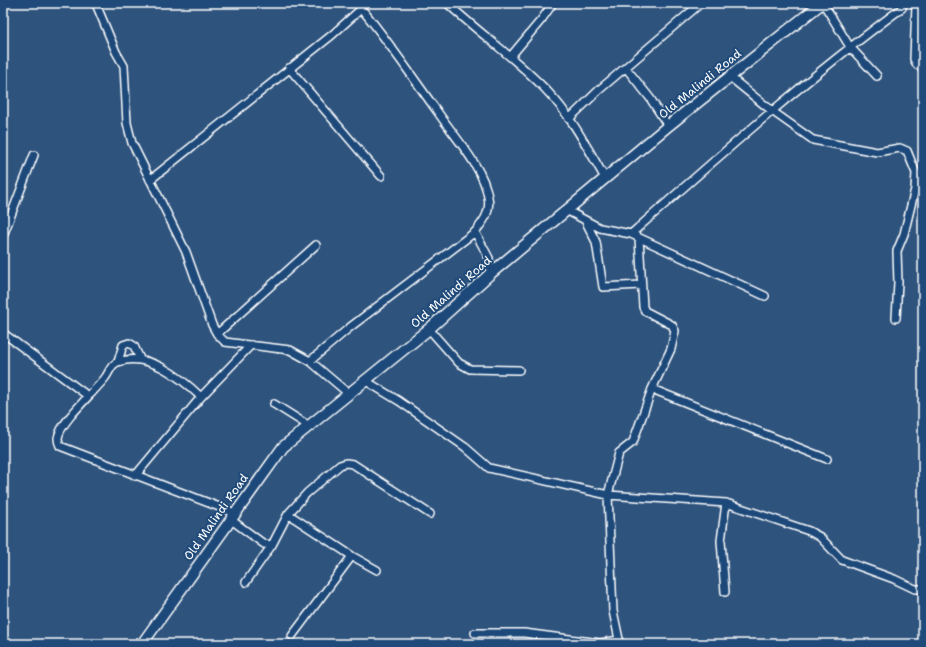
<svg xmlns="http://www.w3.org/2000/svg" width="926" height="647" viewBox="0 0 926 647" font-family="'Shantell Sans',sans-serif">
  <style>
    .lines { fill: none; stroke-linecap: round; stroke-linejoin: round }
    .minor-casing { stroke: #fff; stroke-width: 10 }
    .secondary-casing { stroke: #fff; stroke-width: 13 }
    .minor { stroke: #1f4a7a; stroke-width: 7 }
    .secondary { stroke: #1f4a7a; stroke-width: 10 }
    .labels { text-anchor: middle; stroke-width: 4; stroke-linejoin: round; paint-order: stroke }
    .street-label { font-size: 12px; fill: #fff; stroke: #1f4a7a }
  </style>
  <rect width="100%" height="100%" fill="#2e537d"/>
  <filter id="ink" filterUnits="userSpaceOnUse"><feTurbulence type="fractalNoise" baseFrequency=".025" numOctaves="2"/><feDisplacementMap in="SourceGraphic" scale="8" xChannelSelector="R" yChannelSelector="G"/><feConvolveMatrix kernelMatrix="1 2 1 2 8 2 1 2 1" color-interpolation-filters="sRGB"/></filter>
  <g filter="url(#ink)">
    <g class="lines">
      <defs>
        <path id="minor" d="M93 3 96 4 116 52 124 66 127 123 132 143 186 252 212 325 217 334 225 342 290 350 310 361 349 394
          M447 3C480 34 517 59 548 92 572 117 588 149 605 178
          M823 3 850 47 877 76
          M916 3 914 59 917 65 923 67
          M511 56 542 19 553 3
          M289 68 381 176
          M626 68 650 98 668 126
          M730 77 772 111 813 140 877 152 900 148 907 151 916 173 915 189 904 234 897 251 898 283 896 318
          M569 119 599 90 701 3
          M150 180 332 35 361 9 365 13C391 45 413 78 437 111 453 135 484 168 488 197 491 212 484 221 475 232L349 328 310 361
          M568 211 600 228 631 234 765 296
          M586 222 596 242 603 287 641 285
          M475 232 489 258 490 274
          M631 234C719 156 807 78 902 8
          M3 236 34 155
          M429 329 459 363 470 369 519 370
          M3 333 88 396
          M217 334 316 245
          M118 362 123 345 129 343 134 346 140 359
          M366 381 399 401 465 447 489 468 608 495 726 503 809 531 820 537 842 560 894 579 915 589H923
          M652 389 827 459
          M201 397C180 377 148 351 118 362 111 364 109 373 105 378 95 391 60 422 58 438 58 441 59 444 60 446L235 513
          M274 404 309 426
          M135 476 201 397 251 345
          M288 514 352 556 377 570
          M230 519 264 544 272 545 288 514 307 493 340 465 346 463 353 464 430 514
          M246 582 272 545
          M725 592 721 541 726 503
          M475 633H524L600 643 619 640
          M292 636 352 556
          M620 644 613 611 608 495 619 453 633 442 652 389 671 349 675 331 672 325 645 311 643 307 639 238"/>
        <path id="secondary" d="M142 644 283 447 429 329 490 274 668 126 822 3"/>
      </defs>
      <use href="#minor" class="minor-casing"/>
      <use href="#secondary" class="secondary-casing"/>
      <use href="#minor" class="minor"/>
      <use href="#secondary" class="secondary"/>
    </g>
  </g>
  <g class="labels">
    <g class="street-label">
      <text transform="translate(700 84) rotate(-39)" y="4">Old Malindi Road</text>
      <text transform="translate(451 292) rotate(-41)" y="4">Old Malindi Road</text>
      <text transform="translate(216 517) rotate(-55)" y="4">Old Malindi Road</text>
    </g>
  </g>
  <rect width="926" height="647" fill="none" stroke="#1f4a7a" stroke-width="16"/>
  <rect x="8" y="8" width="910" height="631" fill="none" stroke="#fff" stroke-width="1.5" filter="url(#ink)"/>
</svg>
